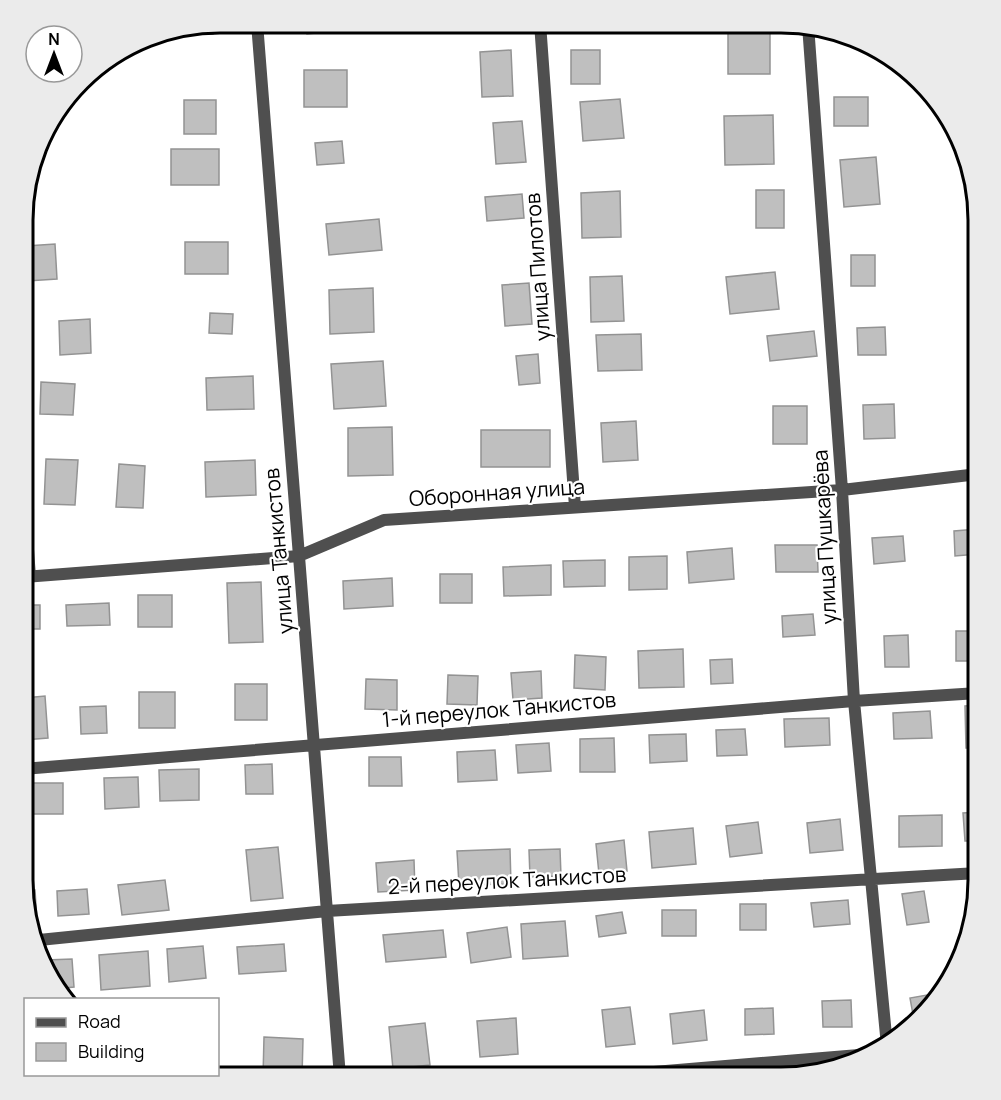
<svg xmlns="http://www.w3.org/2000/svg" width="1001" height="1100" viewBox="0 0 1001 1100" font-family="Manrope,sans-serif">
  <style>
    .building { fill: #bfbfbf; stroke: #939393; stroke-width: 1.5 }
    .lines { fill: none; stroke-linecap: round; stroke-linejoin: round }
    .street { stroke: #4f4f4f; stroke-width: 12 }
    .labels { text-anchor: middle; stroke-width: 4.5; stroke-linejoin: round; paint-order: stroke }
    .street-label { font-size: 21px; fill: #000; stroke: #fff }
    .rim { fill: none; stroke: #000; stroke-width: 3 }
  </style>
  <rect width="100%" height="100%" fill="#fff"/>
  <path class="building" d="M306 23H346V30L307 34Z
    M419 23H499V29L419 31Z
    M213 24V34H184V29Z
    M728 32H770V74H728Z
    M511 50 513 96 482 97 480 52Z
    M571 50H600V84H571Z
    M304 70H347V107H304Z
    M834 97H868V126H834Z
    M620 99 624 138 583 141 580 102Z
    M184 100H216V134H184Z
    M773 115 774 164 725 165 724 116Z
    M522 121 526 162 496 164 493 123Z
    M342 141 344 163 317 165 315 143Z
    M171 149H219V185H171Z
    M876 157 880 204 844 207 840 160Z
    M756 190H784V228H756Z
    M620 191 621 237 582 238 581 193Z
    M522 194 524 218 487 221 485 197Z
    M379 219 382 250 329 255 326 224Z
    M185 242H228V274H185Z
    M55 244 57 279 27 281 26 246Z
    M851 255H875V286H851Z
    M775 272 779 309 730 314 726 277Z
    M622 276 624 321 591 322 590 277Z
    M529 283 532 324 505 326 502 285Z
    M373 288 374 332 330 334 329 290Z
    M210 313 233 314 232 334 209 333Z
    M90 319 91 353 60 355 59 321Z
    M885 327 886 355H858L857 328Z
    M814 331 817 356 770 361 767 336Z
    M641 334 642 370 598 371 596 335Z
    M538 354 540 383 519 385 516 356Z
    M383 361 386 406 334 409 331 364Z
    M253 376 254 409 207 410 206 378Z
    M41 382 75 384 73 415 40 414Z
    M894 404 895 438 864 439 863 405Z
    M773 406H807V444H773Z
    M636 421 638 460 603 462 601 423Z
    M392 427 393 475 348 476V428Z
    M481 430H550V467H481Z
    M46 459 78 460 75 505 44 504Z
    M255 460 256 495 206 497 205 462Z
    M119 464 145 466 143 508 116 507Z
    M978 529V554L955 556 954 531Z
    M903 536 905 561 874 564 872 538Z
    M775 545H817L818 572H776Z
    M732 548 734 579 689 583 687 552Z
    M667 556V589L629 590V557Z
    M605 560V586L564 587 563 561Z
    M551 565V595L504 596 503 567Z
    M440 574H472V603H440Z
    M392 578 393 606 344 609 343 581Z
    M261 582 263 642 229 643 227 583Z
    M138 595H172V627H138Z
    M109 603 110 625 67 626 66 605Z
    M24 605H40V629H24Z
    M813 614 815 635 783 637 782 616Z
    M956 631H978V661H956Z
    M908 635 909 667H885L884 636Z
    M683 649 684 687 639 688 638 651Z
    M575 655 606 657 605 690 574 688Z
    M732 659 733 683 711 684 710 660Z
    M541 671 542 698 513 700 511 673Z
    M448 675 478 676 477 705 447 704Z
    M366 679 397 680V710L365 709Z
    M235 684H267V720H235Z
    M139 692H175V728H139Z
    M45 696 48 738 24 740V698Z
    M978 705V748H966L965 706Z
    M106 706 107 733 81 734 80 707Z
    M930 711 932 738 894 739 893 713Z
    M829 718 830 745 785 747 784 719Z
    M745 729 747 755 717 756 716 730Z
    M686 734 687 761 650 763 649 735Z
    M614 738 615 772H580V739Z
    M549 743 551 771 518 773 516 745Z
    M495 750 497 780 458 782 457 752Z
    M369 757H401L402 786H369Z
    M272 764 273 794H246L245 765Z
    M199 769V800L160 801 159 770Z
    M138 777 139 807 105 809 104 778Z
    M26 783H63V814H26Z
    M978 812V841H965L963 813Z
    M942 815V846L899 847V816Z
    M840 819 843 850 810 853 807 823Z
    M758 822 762 853 730 857 726 826Z
    M693 828 696 864 652 868 649 832Z
    M624 840 627 871 599 874 596 844Z
    M278 847 283 898 251 901 246 850Z
    M510 849 511 884 459 885 457 851Z
    M560 849 561 876 530 877 529 850Z
    M414 860 415 890 378 892 376 863Z
    M165 880 169 910 122 915 118 885Z
    M968 886H978V893L971 915Z
    M87 889 89 914 58 916 57 891Z
    M35 890 37 921H33L23 891Z
    M924 891 929 922 907 925 902 894Z
    M848 900 850 924 814 927 811 903Z
    M740 904H766V930H740Z
    M662 910H696V936H662Z
    M622 912 626 933 599 937 596 916Z
    M565 921 568 956 523 959 521 924Z
    M507 927 511 957 471 963 467 933Z
    M443 930 446 957 386 962 383 935Z
    M284 944 286 971 239 974 237 947Z
    M203 946 206 978 169 982 167 949Z
    M148 951 150 986 101 990 99 955Z
    M72 959 74 987 55 989 46 960Z
    M938 993 914 1020 910 998Z
    M851 1000 852 1027H823L822 1001Z
    M630 1007 635 1044 606 1047 602 1010Z
    M773 1008 774 1034 745 1035V1009Z
    M704 1010 707 1040 673 1044 670 1014Z
    M516 1018 518 1054 480 1057 477 1021Z
    M425 1023 430 1065 393 1069 389 1027Z
    M264 1037 303 1039 302 1077H263Z"/>
  <g class="lines">
    <path class="street" d="M257 23 340 1077
      M540 23 575 507
      M808 25 842 490 854 701 887 1046
      M25 508 30 577
      M24 577 299 556 384 520 842 490 978 474
      M23 769 854 701 978 693
      M39 940 327 911 978 873
      M594 1077 859 1055"/>
  </g>
  <g class="labels">
    <g class="street-label">
      <text transform="translate(538 267) rotate(-94)" y="7">улица Пилотов</text>
      <text transform="translate(497 493) rotate(-4)" y="7">Оборонная улица</text>
      <text transform="translate(825 537) rotate(-93)" y="7">улица Пушкарёва</text>
      <text transform="translate(279 551) rotate(-95)" y="7">улица Танкистов</text>
      <text transform="translate(499 710) rotate(-5)" y="7">1-й переулок Танкистов</text>
      <text transform="translate(507 881) rotate(-3)" y="7">2-й переулок Танкистов</text>
    </g>
  </g>
  <path d="M0 0H1001V1100H0ZM220 33H781A187 187 0 0 1 968 220V880A187 187 0 0 1 781 1067H220A187 187 0 0 1 33 880V220A187 187 0 0 1 220 33Z" fill="#ebebeb" fill-rule="evenodd"/>
  <path class="rim" d="M220 33H781A187 187 0 0 1 968 220V880A187 187 0 0 1 781 1067H220A187 187 0 0 1 33 880V220A187 187 0 0 1 220 33Z"/>
  <rect x="24" y="998" width="195" height="78" fill="#ffffff" stroke="#999999" stroke-width="1.5"/>
  <rect x="36" y="1018" width="30" height="9" fill="#4f4f4f" stroke="#999999" stroke-width="1.5"/>
  <text x="78" y="1028" font-size="18" fill="#000000">Road</text>
  <rect x="36" y="1043" width="30" height="18" fill="#bfbfbf" stroke="#999999" stroke-width="1.5"/>
  <text x="78" y="1058" font-size="18" fill="#000000">Building</text>
  <g transform="translate(54 54)"><circle r="28" fill="#ffffff" stroke="#999999" stroke-width="1.5"/>
  <path d="M0-4.5L10 22L0 15L-10 22Z" fill="#000000"/>
  <text y="-9" font-size="16" font-weight="bold" text-anchor="middle" fill="#000000">N</text>
  </g>
</svg>
